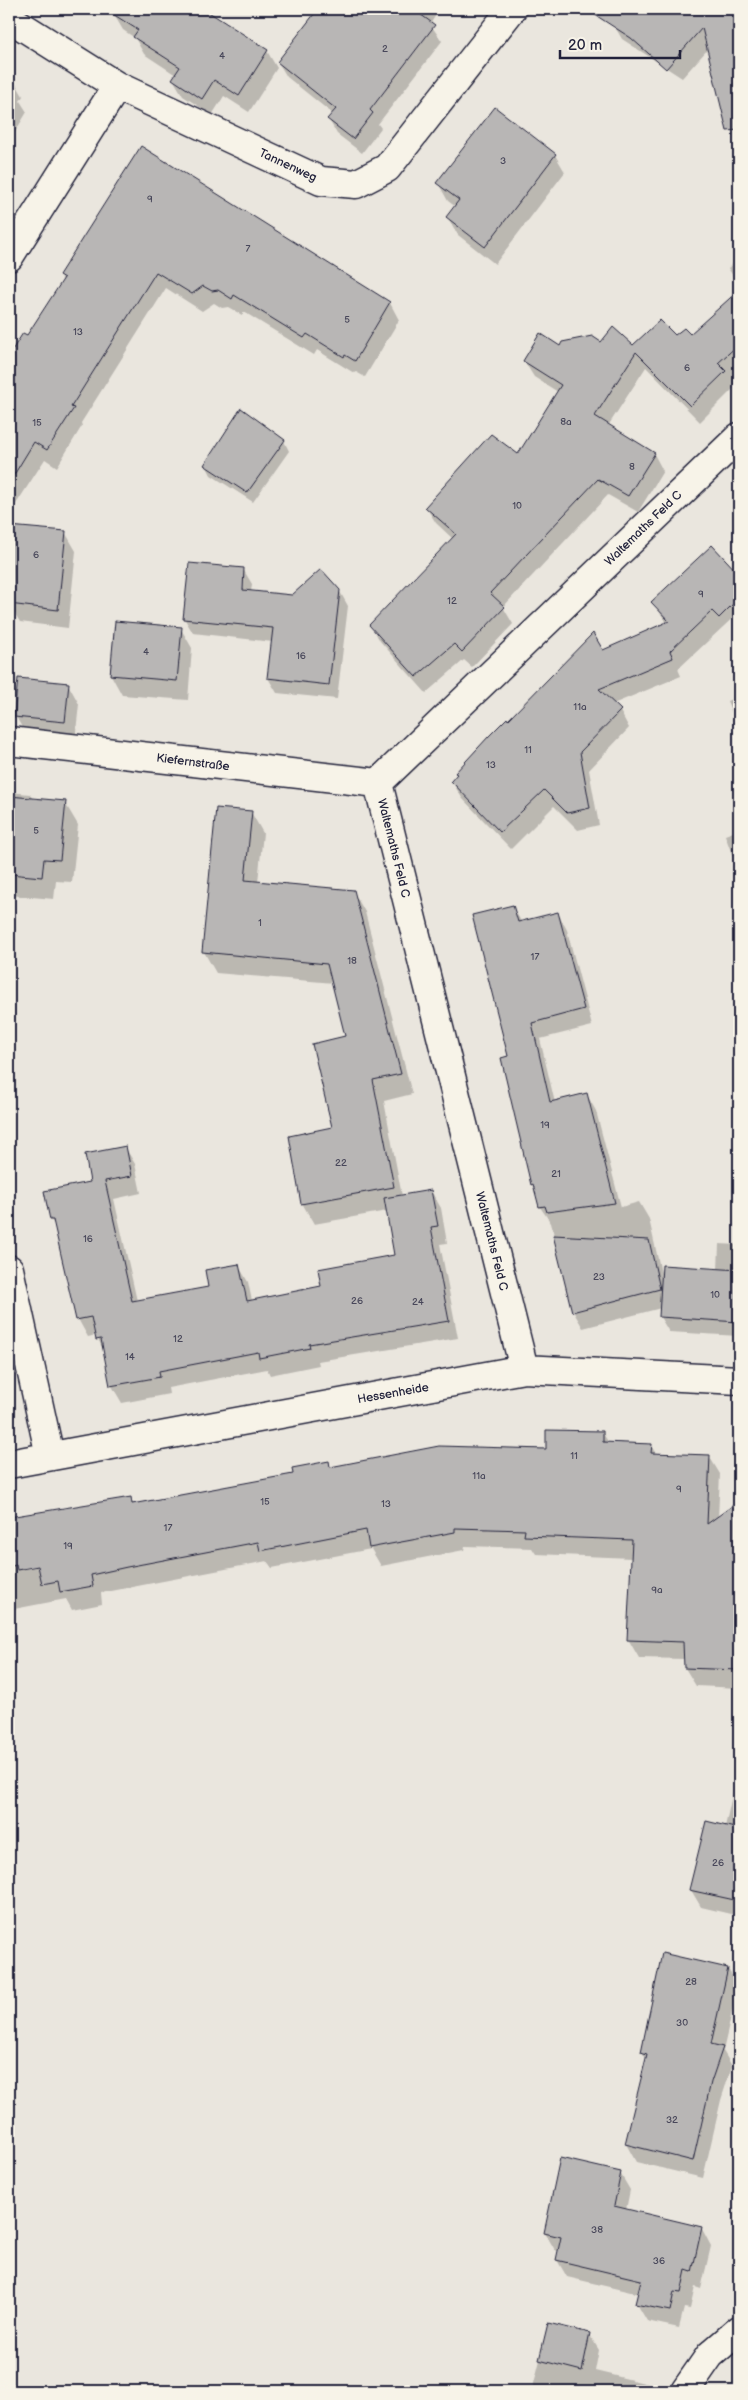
<svg xmlns="http://www.w3.org/2000/svg" width="748" height="2400" viewBox="0 0 748 2400" font-family="'Balsamiq Sans',sans-serif">
  <style>
    .shadow { fill: #0003 }
    .building { fill: #b8b6b5; stroke: #22223b }
    .lines { fill: none; stroke-linecap: round; stroke-linejoin: round }
    .street-casing { stroke: #22223b; stroke-width: 31 }
    .street { stroke: #f7f3e8; stroke-width: 28 }
    .labels { text-anchor: middle; stroke-width: 4.5; stroke-linejoin: round; paint-order: stroke }
    .number-label { font-size: 10px; fill: #48475a }
    .street-label { font-size: 12px; fill: #22223b; stroke: #f7f3e8 }
  </style>
  <rect width="100%" height="100%" fill="#eae6de"/>
  <filter id="ink" filterUnits="userSpaceOnUse"><feTurbulence type="fractalNoise" baseFrequency=".02" numOctaves="2"/><feDisplacementMap in="SourceGraphic" scale="10" xChannelSelector="R" yChannelSelector="G"/><feConvolveMatrix kernelMatrix="1 2 1 2 8 2 1 2 1" color-interpolation-filters="sRGB"/></filter>
  <g filter="url(#ink)">
    <path class="shadow" d="M116 9H171L199 27 267 51 277 68 249 112 224 96 212 115 183 96 173 79 176 75 144 54 135 38 123 30 113 13Z
      M331 9H440L430 24 442 41 378 124 381 128 362 153 337 134 329 120 333 114 287 77 278 62 310 36Z
      M620 9H739V106L726 98 708 49 682 78 622 39 612 22Z
      M9 76 13 79 23 96 20 101 27 112 9 142Z
      M141 148 390 303 399 320 365 377 356 372 354 373 317 350 314 355 244 312 242 315 228 307 222 308 214 303 202 311 166 288 81 423 82 426 57 467 45 459 9 515V358L23 334 27 337 63 281 60 275Z
      M555 155 565 172 495 264 458 235 448 218 456 207 448 201 438 183Z
      M739 258V286L728 268Z
      M739 292V381L733 386 734 388 700 422 646 367 608 426 654 454 663 471 638 512 608 495 503 607 513 624 472 667 464 660 426 693 380 641 371 625 453 539 436 523 426 507 519 456 558 392 534 377 524 361 560 347 601 344 633 347 675 337 690 336Z
      M284 441 289 451 253 502 211 475 206 465Z
      M9 527 65 532 76 551 68 628 20 622 9 604Z
      M712 546 739 575V612L678 669 681 676 613 704 620 711 629 728 589 770 599 825 578 830 554 806 511 849 462 798 452 781 508 722 603 651 667 623 653 602Z
      M243 569 252 584 251 592 292 596 339 590 348 606 337 699 277 693 268 678 273 642 193 633 184 618Z
      M116 623 181 629 192 648 188 700 122 695 111 675Z
      M68 684 79 704 75 741 27 736 16 717Z
      M739 696V729L727 701Z
      M9 792 30 794 33 800 65 803 78 825 72 882 56 881 54 899 9 895Z
      M251 812 263 833 258 882 353 891 365 912 412 1094 384 1101 402 1196 431 1191 441 1208 447 1243 440 1244 458 1338 318 1361 319 1365 270 1375 267 1369 168 1388 169 1394 122 1403 112 1386 106 1355 96 1335 88 1337 78 1319 57 1229 51 1220 125 1147 135 1164 141 1193 114 1199 137 1301 210 1288 238 1265 248 1282 252 1301 322 1287 396 1256 387 1211 314 1224 302 1203 334 1128 347 1036 334 983 216 973 204 952Z
      M739 830V874L725 835Z
      M512 906 522 923 558 913 567 930 592 1026 540 1039 555 1103 587 1095 596 1111 621 1207 639 1202 649 1219 662 1277 718 1270 719 1244 739 1245V1336L669 1332 660 1317 661 1308 583 1328 573 1311 551 1223 540 1207 537 1193 532 1184 510 1057Z
      M602 1432 609 1443 651 1445 656 1454 709 1456 720 1474 718 1518 732 1508 739 1512V1688L696 1686 685 1668V1659L639 1658 628 1639 632 1558 536 1554 532 1548 465 1546 464 1550 381 1566 371 1549 272 1568 267 1561 101 1593 102 1604 72 1610 66 1599 9 1610V1519L130 1499 134 1505 294 1475 328 1462 331 1468 547 1450Z
      M739 1764V1916L701 1907 691 1890 725 1827Z
      M728 1969 738 1986 723 2051 732 2066 721 2100 703 2178 636 2162 626 2144 647 2060 642 2052Z
      M620 2173 630 2190 626 2210 702 2229 711 2246 701 2289 695 2287 690 2309 684 2308 679 2328 647 2321 637 2304 639 2294 567 2277 557 2260 559 2251 555 2250 545 2233Z
      M549 2325 589 2334 599 2350 595 2371 669 2389 671 2391H532Z"/>
    <path class="building" d="M105 9H204L268 50 239 96 214 80 202 99 172 79 180 67 133 37 138 30Z
      M318 9H413L435 25 370 110 373 113 353 139 327 119 336 109 277 62Z
      M586 9H739V130L727 131 702 28 666 69 631 38Z
      M495 107 556 154 485 247 446 217 459 200 436 183Z
      M141 146 390 302 355 361 345 355 344 357 307 334 304 338 234 295 232 299 218 290 212 291 203 286 192 294 156 272 71 407 74 408 47 450 34 442 9 483V355L23 333 27 335 64 278 59 275Z
      M739 290V344L718 363 726 371 690 406 636 352 595 416 655 453 628 496 598 479 490 593 505 607 462 652 454 644 416 677 369 625 456 534 425 507 491 434 518 454 561 385 523 361 540 333 560 346 562 342 592 336 601 342 613 327 633 345 660 320 675 335 684 328 690 334Z
      M241 408 285 440 247 493 204 465Z
      M9 526 66 531 58 610 9 604Z
      M712 545 739 574V598L719 618 712 611 670 651 673 658 599 689 621 710 580 752 590 808 567 813 544 790 500 832 451 781 457 774 455 773 489 736 507 718 508 720 593 633 603 650 669 621 651 602Z
      M189 563 244 568 243 590 292 595 321 569 340 590 329 685 267 678 273 628 183 619Z
      M115 621 182 627 177 681 110 675Z
      M18 678 69 683 65 722 14 717Z
      M9 796 66 801 60 860 44 859 42 877 9 874Z
      M216 808 252 811 245 880 354 890 401 1074 373 1080 394 1187 301 1204 289 1136 332 1127 312 1044 345 1036 327 964 202 952Z
      M513 905 518 922 558 912 584 1009 532 1023 550 1102 587 1093 615 1203 547 1212 545 1206 539 1207 533 1184 531 1185 501 1058 508 1056 472 915Z
      M126 1146 132 1176 105 1181 132 1301 208 1287 205 1270 239 1264 247 1301 321 1286 318 1269 394 1255 384 1198 431 1190 438 1226 431 1227 449 1321 309 1344 310 1348 259 1358 258 1352 159 1371 160 1377 110 1386 101 1339 96 1340 91 1317 76 1320 53 1220H50L44 1191 90 1182 85 1154Z
      M553 1235 649 1240 660 1289 572 1312Z
      M662 1265 739 1270V1322L659 1317Z
      M546 1430 603 1431V1442L652 1444 651 1453 710 1455 707 1524 739 1501V1670L684 1668 683 1642 627 1640 632 1540 524 1536 525 1530 455 1528V1532L369 1548 366 1530 260 1551 258 1542 127 1567 91 1575 93 1586 60 1592 58 1581 42 1584 38 1566 17 1570 16 1565 9 1567V1517L131 1497 132 1504 293 1474 292 1468 329 1461 330 1467 439 1446 546 1449Z
      M706 1821 739 1829V1901L689 1890Z
      M662 1953 728 1968 711 2044 723 2047 711 2082 693 2161 625 2144 647 2054 641 2052Z
      M560 2158 621 2172 614 2206 702 2227 692 2272 686 2270 681 2293 674 2292 670 2311 635 2304 641 2280 556 2260 561 2237 544 2233Z
      M548 2323 590 2333 582 2371 539 2360Z"/>
    <g class="lines">
      <defs>
        <path id="street" d="M9 18 117 86 321 181 356 184 387 168 512 9
          M9 257 117 86
          M9 741 378 783
          M378 783 524 1369
          M378 783 739 437
          M9 1269 50 1456
          M9 1464 524 1369 739 1380
          M685 2391 710 2355 739 2330"/>
      </defs>
      <use href="#street" class="street-casing"/>
      <use href="#street" class="street"/>
    </g>
  </g>
  <g class="labels">
    <g class="number-label">
      <text x="385" y="52">2</text>
      <text x="222" y="59">4</text>
      <text x="503" y="164">3</text>
      <text x="150" y="202">9</text>
      <text x="248" y="252">7</text>
      <text x="347" y="323">5</text>
      <text x="78" y="335">13</text>
      <text x="687" y="371">6</text>
      <text x="566" y="425">8a</text>
      <text x="37" y="426">15</text>
      <text x="632" y="470">8</text>
      <text x="517" y="509">10</text>
      <text x="36" y="558">6</text>
      <text x="701" y="597">9</text>
      <text x="452" y="604">12</text>
      <text x="146" y="655">4</text>
      <text x="301" y="659">16</text>
      <text x="580" y="710">11a</text>
      <text x="528" y="753">11</text>
      <text x="491" y="768">13</text>
      <text x="36" y="834">5</text>
      <text x="260" y="926">1</text>
      <text x="535" y="960">17</text>
      <text x="352" y="964">18</text>
      <text x="545" y="1128">19</text>
      <text x="341" y="1166">22</text>
      <text x="556" y="1177">21</text>
      <text x="88" y="1242">16</text>
      <text x="599" y="1280">23</text>
      <text x="715" y="1298">10</text>
      <text x="357" y="1304">26</text>
      <text x="418" y="1305">24</text>
      <text x="178" y="1342">12</text>
      <text x="130" y="1360">14</text>
      <text x="574" y="1459">11</text>
      <text x="479" y="1479">11a</text>
      <text x="679" y="1492">9</text>
      <text x="265" y="1505">15</text>
      <text x="386" y="1507">13</text>
      <text x="168" y="1531">17</text>
      <text x="68" y="1549">19</text>
      <text x="657" y="1593">9a</text>
      <text x="718" y="1866">26</text>
      <text x="691" y="1985">28</text>
      <text x="682" y="2026">30</text>
      <text x="672" y="2123">32</text>
      <text x="597" y="2233">38</text>
      <text x="659" y="2264">36</text>
    </g>
    <g class="street-label">
      <text transform="translate(288 165) rotate(25)" y="4">Tannenweg</text>
      <text transform="translate(643 528) rotate(-44)" y="4">Waltemaths Feld C</text>
      <text transform="translate(193 762) rotate(7)" y="4">Kiefernstraße</text>
      <text transform="translate(394 848) rotate(76)" y="4">Waltemaths Feld C</text>
      <text transform="translate(492 1241) rotate(76)" y="4">Waltemaths Feld C</text>
      <text transform="translate(393 1393) rotate(-10)" y="4">Hessenheide</text>
    </g>
  </g>
  <rect width="748" height="2400" fill="none" stroke="#f7f3e8" stroke-width="30"/>
  <rect x="15" y="15" width="718" height="2370" fill="none" stroke="#22223b" stroke-width="2" filter="url(#ink)"/>
  <path d="M560 50v8h120v-8" fill="none" stroke="#22223b" stroke-width="2.5"/>
  <text x="568" y="50" font-size="15" fill="#22223b" stroke="#f7f3e8" stroke-width="4" paint-order="stroke">20 m</text>
</svg>
